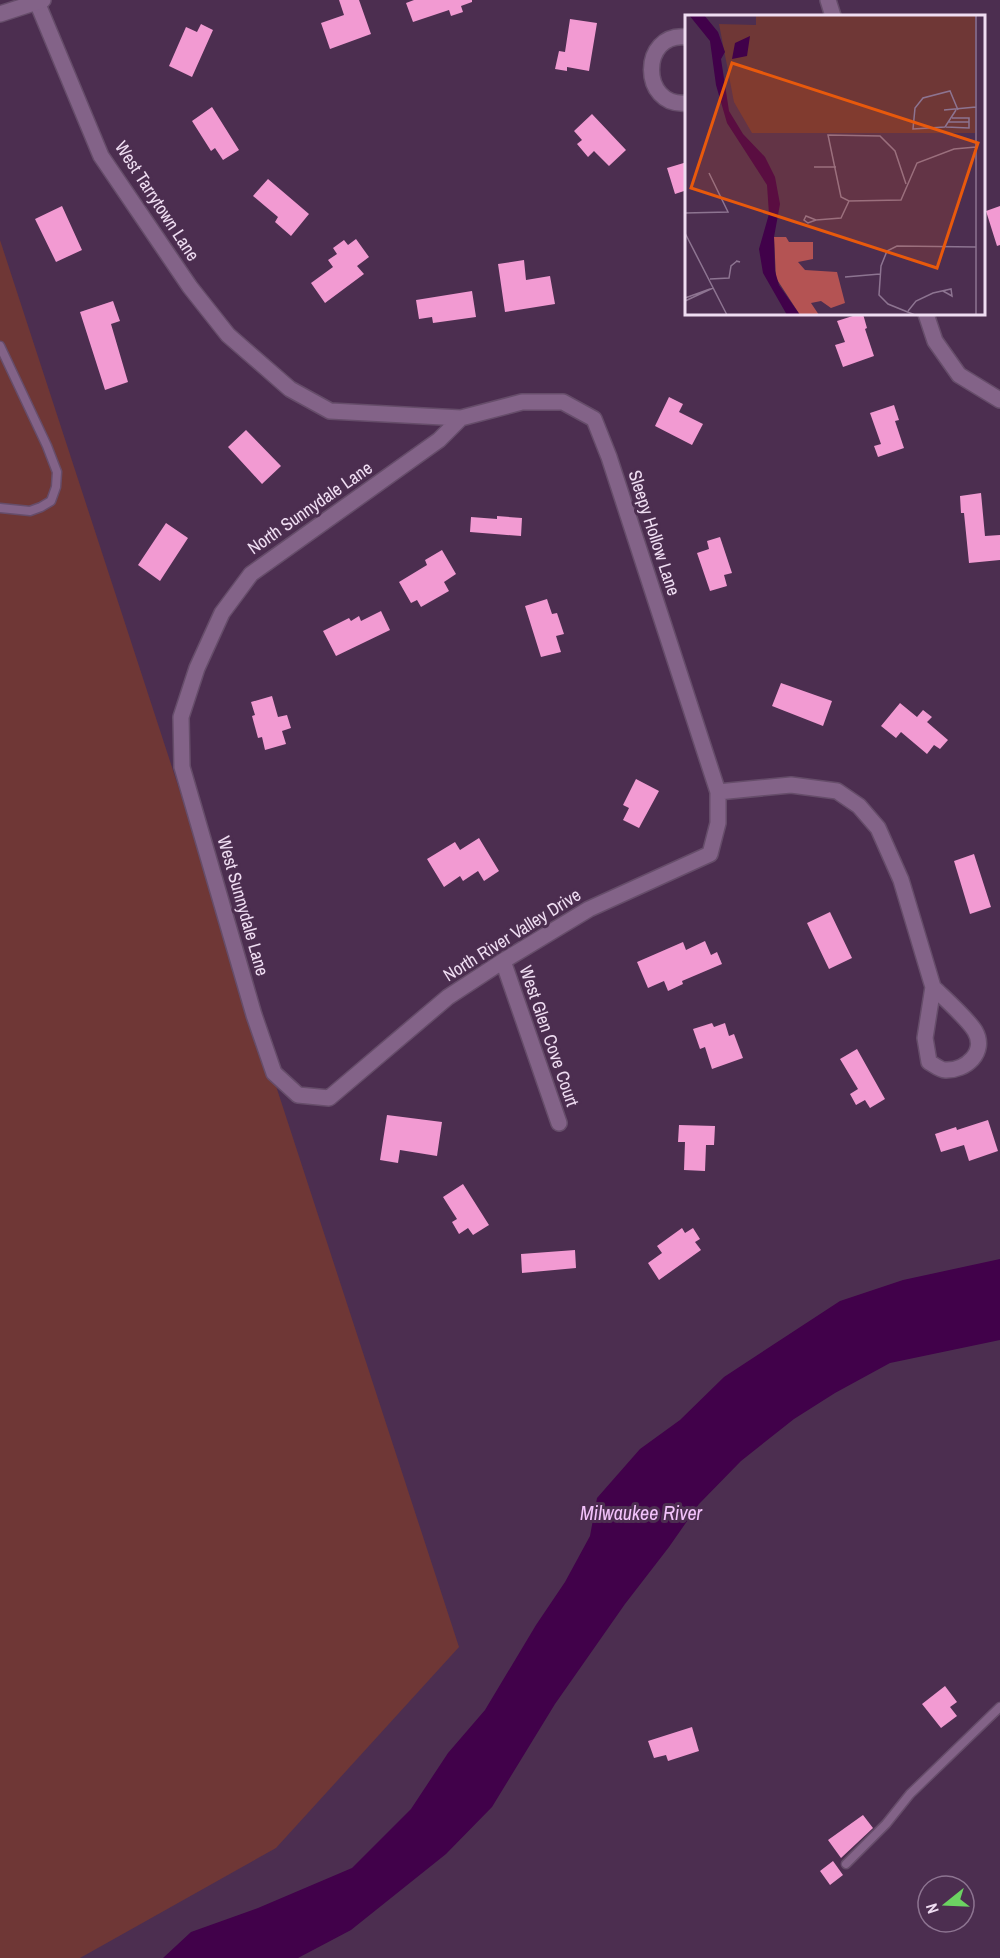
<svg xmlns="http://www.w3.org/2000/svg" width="1000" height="1958" viewBox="0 0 1000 1958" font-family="'Archivo Narrow',sans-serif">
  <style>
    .green { fill: #6f3736 }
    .water { fill: #41014a }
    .building { fill: #f29ad2 }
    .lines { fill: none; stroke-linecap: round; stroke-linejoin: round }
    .service-casing { stroke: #664d6a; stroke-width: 11 }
    .minor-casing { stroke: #664d6a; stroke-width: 18 }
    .tertiary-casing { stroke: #664d6a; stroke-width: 18 }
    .service { stroke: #836388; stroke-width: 8 }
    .minor { stroke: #836388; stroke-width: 15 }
    .tertiary { stroke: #836388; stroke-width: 15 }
    .labels { text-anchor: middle; stroke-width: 6; stroke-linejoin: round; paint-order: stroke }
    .street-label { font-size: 18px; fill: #efddf2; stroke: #4c2e50 }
    .water-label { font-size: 20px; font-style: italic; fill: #f3c2fb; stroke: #4c2e50 }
    .inset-road { fill: none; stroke: #8d7491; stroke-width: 1.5 }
    .view { fill: #e8590c; fill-opacity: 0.15; stroke: #e8590c; stroke-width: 3 }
    .inset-edge { fill: none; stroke: #efddf2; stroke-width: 3 }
  </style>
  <rect width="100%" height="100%" fill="#4c2e50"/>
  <path class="green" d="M0 240 459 1647 276 1848 80 1958H0Z"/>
  <path class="water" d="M1000 1259V1340L890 1363 835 1393 794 1419 741 1461 699 1504 669 1547 625 1604 555 1704 492 1807 446 1854 351 1930 298 1958H163L191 1932 258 1908 352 1868 411 1809 448 1753 485 1710 536 1625 565 1582 590 1536 597 1498 640 1449 680 1420 724 1377 840 1301 903 1280Z"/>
  <path class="building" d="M339 0H359L371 34 330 49 321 23 344 15Z
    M414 0H472V2L461 6 463 12 451 16 449 10 413 22 406 3Z
    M570 19 597 23 589 71 567 67V71L555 69 559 51 565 52Z
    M201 24 213 30 192 77 169 66 186 27 197 32Z
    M212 107 239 150 223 160 215 148 211 151 192 121Z
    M592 114 626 150 609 166 594 151 588 157 577 144 582 140 574 131Z
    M687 162V190L675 194 667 168Z
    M268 179 309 214 291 236 275 222 278 217 253 196Z
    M62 206 82 250 56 262 35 219Z
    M1000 206V245L997 246 986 211Z
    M356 239 369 257 357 266 364 274 325 303 311 283 333 267 328 260 337 254 333 248 344 240 348 245Z
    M524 260 526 280 550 276 555 304 505 312 498 264Z
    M472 291 476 317 433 323 432 317 419 319 416 300Z
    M113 301 120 321 111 324 128 382 105 390 80 312Z
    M859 314H863L867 328 865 329 874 356 843 367 835 345 845 342 837 321Z
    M669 397 683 404 679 412 703 424 692 445 655 426Z
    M894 405 899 420 895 421 904 448 878 457 874 446 881 444 870 413Z
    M246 430 281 466 262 484 228 447Z
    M981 493 985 536 1000 535V560L969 563 964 513H961L960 496Z
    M497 516 522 518 521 536 470 532 471 517 497 519Z
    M166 523 188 538 160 581 138 565Z
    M720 537 732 573 724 575 727 586 710 591 697 553 709 549 707 541Z
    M442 550 456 574 444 582 449 591 421 607 417 600 411 603 399 582 427 565 425 560Z
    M547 599 552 614 557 613 564 634 556 636 561 652 541 657 525 606Z
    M381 611 390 630 336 656 323 631 349 618 351 621 359 616 361 621Z
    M781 683 832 701 823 726 772 706Z
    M272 696 278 717 287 715 291 728 282 731 286 744 265 750 262 737 258 738 252 716 255 715 251 702Z
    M900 703 917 717 923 710 932 717 927 722 948 740 940 749 934 745 927 754 901 732 896 738 881 726Z
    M636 779 659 791 639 828 623 820 629 808 623 805Z
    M479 838 499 871 484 881 478 871 463 881 460 876 444 887 427 859 455 842 460 850Z
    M974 854 991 907 970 914 954 861Z
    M830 912 852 958 829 969 807 923Z
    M705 941 711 955 717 952 722 964 682 981 683 984 668 991 664 981 648 988 637 962 683 942 686 950Z
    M712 1023 714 1027 725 1023 729 1036 734 1034 743 1058 712 1069 705 1047 700 1049 693 1029Z
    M857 1049 885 1099 870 1108 865 1100 856 1105 850 1094 858 1089 840 1059Z
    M387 1115 442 1122 437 1156 400 1150 398 1163 380 1160Z
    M988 1120 998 1151 969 1161 964 1145 941 1152 935 1134 956 1127 957 1130Z
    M679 1125 715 1126 714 1145H706L705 1171 684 1170 685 1142H678Z
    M463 1184 489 1225 473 1235 468 1228 459 1234 452 1222 457 1219 443 1197Z
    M682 1228 685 1233 693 1228 700 1239 695 1242 701 1250 659 1280 648 1263 662 1253 657 1246Z
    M575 1250 576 1268 522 1273 521 1254Z
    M945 1686 957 1702 950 1707 957 1716 941 1728 922 1704Z
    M692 1727 699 1751 668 1761 666 1755 654 1758 648 1741Z
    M863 1815 873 1828 841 1858 828 1840Z
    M833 1861 843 1875 830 1885 820 1871Z"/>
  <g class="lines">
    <defs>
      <path id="service" d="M0 346 47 446 57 472 56 487 51 501 41 507 30 511 0 508
        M846 1864 886 1824 910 1794 1000 1707"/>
      <path id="minor" d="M828 0 833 16
        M37 2 101 156 190 287 228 335 290 389 330 411 461 418 522 402H563L594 419 609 457 718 792V823L710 854 589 909 503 961 448 997 329 1098 298 1095 274 1073 254 1015 182 767 181 717 197 668 222 613 251 574 439 440 461 418
        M686 37C640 32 640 107 686 103
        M926 314 935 341 959 375 1000 400
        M718 792 791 785 837 791 859 806 878 828 901 880 933 987 925 1038 929 1062C934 1065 940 1070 945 1070 966 1071 987 1052 975 1031 968 1019 943 997 933 987
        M503 961 559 1123"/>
      <path id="tertiary" d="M0 14 43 0"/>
    </defs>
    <use href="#service" class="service-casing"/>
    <use href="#minor" class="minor-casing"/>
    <use href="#tertiary" class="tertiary-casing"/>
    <use href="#service" class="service"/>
    <use href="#minor" class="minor"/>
    <use href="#tertiary" class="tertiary"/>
  </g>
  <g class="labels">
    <g class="street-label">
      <text transform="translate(157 201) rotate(57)" y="6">West Tarrytown Lane</text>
      <text transform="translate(310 508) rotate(-35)" y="6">North Sunnydale Lane</text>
      <text transform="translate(654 533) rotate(72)" y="6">Sleepy Hollow Lane</text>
      <text transform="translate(243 906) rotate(74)" y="6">West Sunnydale Lane</text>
      <text transform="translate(512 935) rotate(-32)" y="6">North River Valley Drive</text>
      <text transform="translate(549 1036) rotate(71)" y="6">West Glen Cove Court</text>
    </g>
    <g class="water-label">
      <text x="641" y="1520">Milwaukee River</text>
    </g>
  </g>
  <g transform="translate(685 15)">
    <rect width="300" height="300" fill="#4c2e50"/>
    <path d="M71 0H290V118H67L49 87 34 9 71 10Z" fill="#6f3736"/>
    <path d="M89 222H101L104 227H128V244L113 247 120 255 152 257 160 288 146 293 136 286 126 288 134 300H115L91 263Z" fill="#b45353"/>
    <path d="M4 0H19L33 17 40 37 36 44 44 96 58 119 80 142 90 162 95 189 89 222 90 256 94 270 115 300H102L78 258 74 234 84 199 82 170 42 108 31 70 25 26ZM65 21 62 41 47 44 50 28Z" fill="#41014a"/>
    <path class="inset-road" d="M259 95 291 92M271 95 260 112 228 114 230 93 238 83 265 76 273 95M267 103H284V107M261 112 284 113V107H263M129 152H151M221 169 210 136 195 121 143 120 156 182 164 186 216 185 232 148 269 134 291 132M0 198 43 197 24 158M131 205 123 208 119 205 121 201 131 205 156 203 164 186M0 218 42 300M160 262 195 259M25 264 44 263 46 251 52 246 55 247 51 246M0 283 25 274M0 286 28 273M223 296 231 286 248 278 266 274 267 281 258 276M230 300 203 289 194 280 196 251 202 236 212 231 291 232M291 300V0"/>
    <path class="view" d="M47 48 293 128 252 253 6 173Z"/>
    <rect width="300" height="300" class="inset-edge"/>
  </g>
  <g transform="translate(946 1904) rotate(252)"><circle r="28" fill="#4c2e50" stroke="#8d7491" stroke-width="1.5"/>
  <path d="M0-4.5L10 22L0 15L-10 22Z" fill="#6cd362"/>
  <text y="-9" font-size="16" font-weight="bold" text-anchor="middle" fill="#efddf2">N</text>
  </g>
</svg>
